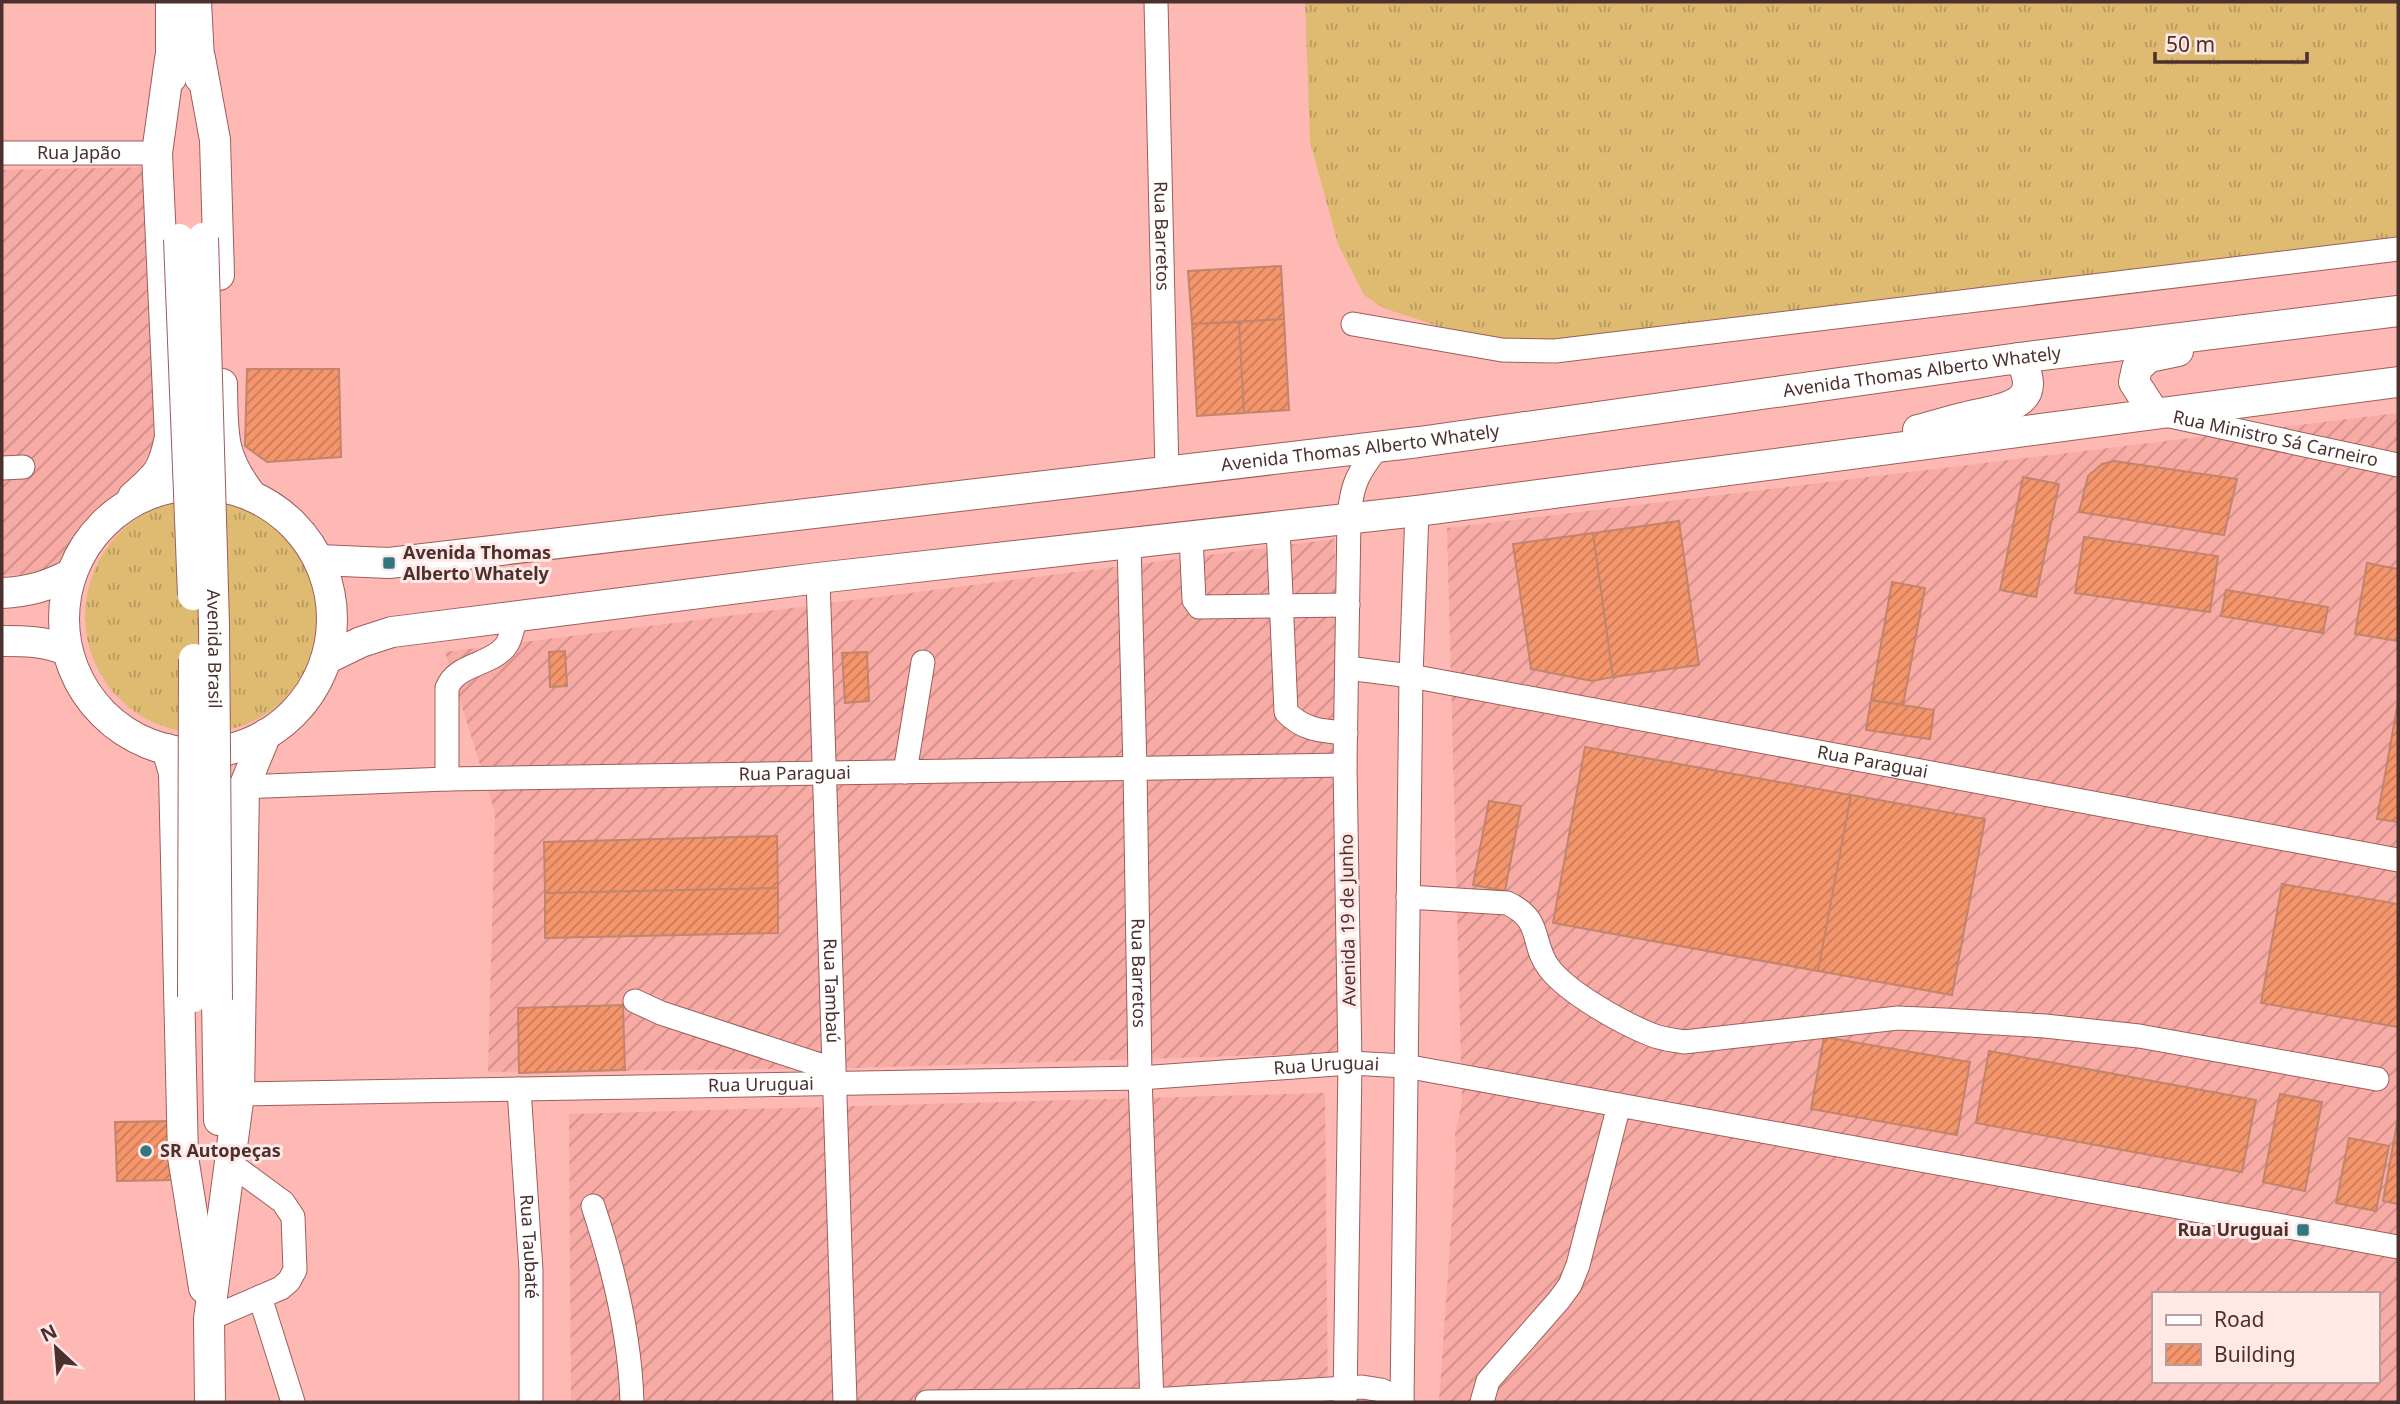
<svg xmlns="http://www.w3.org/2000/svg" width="2400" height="1404" viewBox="0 0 2400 1404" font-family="'Noto Sans',sans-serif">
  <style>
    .industrial { fill: url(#industrial-furrows); fill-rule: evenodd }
    .grass { fill: url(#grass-tufts) }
    .building { fill: url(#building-hatch); stroke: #c0856c; stroke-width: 2 }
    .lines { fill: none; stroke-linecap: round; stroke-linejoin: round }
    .minor-casing { stroke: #9c5e5a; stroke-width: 25 }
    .major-casing { stroke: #9c5e5a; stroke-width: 32 }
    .minor { stroke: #fff; stroke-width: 23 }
    .major { stroke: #fff; stroke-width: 30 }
    .major-bridge-casing { stroke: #9c5e5a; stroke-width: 32; stroke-linecap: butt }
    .major-bridge { stroke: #fff; stroke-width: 30 }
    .poi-dot { fill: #2f787f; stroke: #ffe8e6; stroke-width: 2.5 }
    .labels { text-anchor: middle; stroke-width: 6; stroke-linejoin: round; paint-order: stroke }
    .street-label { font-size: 18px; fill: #4b302e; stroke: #ffe8e6 }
    .poi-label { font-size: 18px; font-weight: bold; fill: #4b302e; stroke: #ffe8e6; text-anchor: start }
  </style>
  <defs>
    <pattern id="industrial-furrows" width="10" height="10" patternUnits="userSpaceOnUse" patternTransform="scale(1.75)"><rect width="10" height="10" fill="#f8aba5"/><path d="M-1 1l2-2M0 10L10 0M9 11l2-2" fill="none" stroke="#cb8c87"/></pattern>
    <pattern id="grass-tufts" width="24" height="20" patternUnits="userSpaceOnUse" patternTransform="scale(1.75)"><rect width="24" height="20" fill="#dfbb72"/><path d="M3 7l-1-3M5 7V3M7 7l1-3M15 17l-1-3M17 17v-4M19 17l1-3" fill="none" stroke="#b7985e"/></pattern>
    <pattern id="building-hatch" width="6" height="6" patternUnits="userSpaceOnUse" patternTransform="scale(1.75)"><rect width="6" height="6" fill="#f5956b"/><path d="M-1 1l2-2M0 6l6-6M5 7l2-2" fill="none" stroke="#c87a58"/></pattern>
  </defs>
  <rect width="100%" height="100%" fill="#ffb9b4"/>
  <path class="industrial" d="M150 167 155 439 135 482 46 574 2 575V170Z
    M2398 413V1402H1439L1456 1159 1455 1133 1462 1103 1447 528ZM2153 1294H2377V1381H2153Z
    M1335 539 1338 1053 853 1068 488 1072 495 813 445 652Z
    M1325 1093 1328 1402H571L569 1114Z"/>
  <path class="grass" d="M1305 2H2398V237L1552 345 1491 338 1444 328 1383 308 1364 295 1338 244 1310 142Z
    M85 616a117 117 0 1 1 234 0a117 117 0 1 1-234 0Z"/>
  <path class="building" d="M1281 266 1284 319 1192 324 1188 271Z
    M1284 319 1289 410 1244 413 1239 322Z
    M1239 322 1244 413 1197 416 1192 324Z
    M247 369H339L341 457 267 462 245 446Z
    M2114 461 2237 479 2224 535 2079 512 2088 476 2102 464Z
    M2023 477 2059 484 2036 597 2000 590Z
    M1679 521 1699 665 1613 677 1593 533Z
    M1593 533 1613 677 1592 681 1531 669 1513 544Z
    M2084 537 2218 556 2210 612 2075 593Z
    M2367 563 2398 569V641L2355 634Z
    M1892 582 1925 588 1903 705 1871 700Z
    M2226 590 2328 607 2323 633 2221 616Z
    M565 651 567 686 550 687 549 652Z
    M867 652 869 701 845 703 842 653Z
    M1871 700 1934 710 1930 739 1866 730Z
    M2398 702V822L2377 819Z
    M1585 747 1851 795 1818 971 1553 923Z
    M1851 795 1985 819 1952 995 1818 971Z
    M1489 801 1521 806 1505 891 1473 885Z
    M777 836 778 888 545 893 544 842Z
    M2282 884 2398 904V1027L2261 1003Z
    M778 888V933L545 938V893Z
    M623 1005 625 1070 519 1073 518 1008Z
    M1824 1037 1970 1062 1957 1135 1811 1109Z
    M1989 1051 2256 1100 2242 1172 1976 1123Z
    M2280 1094 2322 1102 2305 1191 2263 1182Z
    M2398 1118V1204L2383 1201Z
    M174 1121 176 1180 117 1181 115 1122Z
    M2349 1138 2389 1146 2376 1211 2336 1203Z"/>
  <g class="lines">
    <defs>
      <g id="minor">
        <path id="s1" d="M1156 2 1167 472"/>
        <path id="s2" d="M2 153H157"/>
        <path d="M1353 324 1502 350 1555 351 2398 249"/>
        <path id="s3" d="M2170 416 2398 465"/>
        <path d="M2 468 23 467"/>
        <path d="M1278 527 1286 712C1303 730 1322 731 1346 733"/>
        <path d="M1191 537 1194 600 1199 607 1348 605"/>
        <path id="s4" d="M1129 544 1135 768 1140 1078 1152 1402"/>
        <path id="s5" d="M818 578C828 853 834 1128 845 1402"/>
        <path id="s6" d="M1347 668 1411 676 2398 860"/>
        <path d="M905 772 923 662"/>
        <path d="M447 779V688C456 664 489 666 505 647 511 640 513 626 516 616"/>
        <path id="s7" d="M244 787 447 779 1345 765"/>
        <path d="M1408 897 1507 903C1544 920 1530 943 1549 968 1568 993 1622 1023 1652 1035 1662 1039 1673 1040 1684 1042L1898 1018 1944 1020 2045 1026 2139 1036 2377 1079"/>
        <path d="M635 1001 661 1013 832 1069"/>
        <path id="s8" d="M519 1089 531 1270V1402"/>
        <path id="s9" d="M239 1094 1140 1078 1350 1063 1405 1066 2398 1247"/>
        <path d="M593 1206C614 1269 630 1335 632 1402"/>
        <path d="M260 1297 293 1402"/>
        <path d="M209 1319 281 1288 289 1281 295 1270 293 1217 283 1202 231 1164"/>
        <path d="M927 1402 1152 1400 1362 1387 1381 1390 1402 1400"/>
        <path d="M1345 1402 1350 1063 1345 765 1349 519C1351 485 1358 472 1379 446"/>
        <path d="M1402 1402 1411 676 1417 511"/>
        <path d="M1482 1402 1488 1381 1559 1300 1570 1285 1578 1265 1619 1105"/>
      </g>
      <g id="major">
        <path d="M171 2V78"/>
        <path d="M196 2 200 78"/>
        <path d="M200 58 215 140 219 275"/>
        <path d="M222 384C223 434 220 455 252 496"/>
        <path d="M2154 413 2134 382 2137 368 2149 357 2178 351"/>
        <path d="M1918 430C1933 426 1950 421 1966 417 2001 409 2048 406 2019 358"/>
        <circle cx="198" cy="619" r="134"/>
        <path d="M133 497C158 475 163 471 170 437L157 153 170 59"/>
        <path id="s10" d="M319 560 389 563 1419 442 2019 358 2398 311"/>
        <path d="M2 593C28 592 48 586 71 574"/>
        <path d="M2 641C25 641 44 641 66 650"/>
        <path d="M326 659 361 642 392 632 818 578 1417 511 2398 382"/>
        <path d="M167 749 174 773 183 1157 204 1288"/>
        <path d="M217 1000 219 1120"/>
        <path d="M210 1402 209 1319 239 1094 244 787 266 734"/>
      </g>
    </defs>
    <use href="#minor" class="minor-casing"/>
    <use href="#major" class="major-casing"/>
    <use href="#minor" class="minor"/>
    <use href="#major" class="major"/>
    <defs>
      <g id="major-bridge">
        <path id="s11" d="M203 238 214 625 217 1000"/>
        <path d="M179 239 193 595"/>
        <path d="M193 997 194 659"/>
      </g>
    </defs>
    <use href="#major-bridge" class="major-bridge-casing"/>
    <use href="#major-bridge" class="major-bridge"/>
  </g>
  <g class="poi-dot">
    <rect x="382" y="556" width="14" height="14" rx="3.5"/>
    <circle cx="146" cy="1151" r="7"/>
    <rect x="2296" y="1223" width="14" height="14" rx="3.5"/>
  </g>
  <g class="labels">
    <g class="street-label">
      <text dy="6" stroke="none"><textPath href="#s2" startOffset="77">Rua Japão</textPath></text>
      <text dy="6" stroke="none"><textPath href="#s1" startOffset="234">Rua Barretos</textPath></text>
      <text dy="6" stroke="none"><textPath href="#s10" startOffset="1615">Avenida Thomas Alberto Whately</textPath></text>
      <text dy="6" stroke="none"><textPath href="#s3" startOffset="108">Rua Ministro Sá Carneiro</textPath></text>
      <text dy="6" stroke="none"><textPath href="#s10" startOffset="1048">Avenida Thomas Alberto Whately</textPath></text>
      <text dy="6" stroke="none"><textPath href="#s11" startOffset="411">Avenida Brasil</textPath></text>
      <text dy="6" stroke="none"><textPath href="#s6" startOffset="534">Rua Paraguai</textPath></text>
      <text dy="6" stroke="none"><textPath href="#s7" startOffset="551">Rua Paraguai</textPath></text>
      <text transform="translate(1348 920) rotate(-91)" y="6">Avenida 19 de Junho</text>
      <text dy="6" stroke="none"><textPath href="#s4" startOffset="429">Rua Barretos</textPath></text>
      <text dy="6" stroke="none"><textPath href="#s5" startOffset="413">Rua Tambaú</textPath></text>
      <text dy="6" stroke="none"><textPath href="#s9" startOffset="1088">Rua Uruguai</textPath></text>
      <text dy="6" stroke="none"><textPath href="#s9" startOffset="522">Rua Uruguai</textPath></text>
      <text dy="6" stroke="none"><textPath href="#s8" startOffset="158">Rua Taubaté</textPath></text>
    </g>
    <g class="poi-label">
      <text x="403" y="559">Avenida Thomas<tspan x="403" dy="21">Alberto Whately</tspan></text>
      <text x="160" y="1157">SR Autopeças</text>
      <text x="2289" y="1236" text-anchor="end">Rua Uruguai</text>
    </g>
  </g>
  <rect width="2400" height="1404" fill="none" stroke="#4b302e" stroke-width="7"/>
  <rect x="2152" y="1292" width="228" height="91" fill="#ffe8e6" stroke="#b79e9c" stroke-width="2"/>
  <rect x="2166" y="1315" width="35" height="10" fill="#ffffff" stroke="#b79e9c" stroke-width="2"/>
  <text x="2214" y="1327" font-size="21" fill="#4b302e">Road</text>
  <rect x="2166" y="1344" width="35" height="21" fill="url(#building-hatch)" stroke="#b79e9c" stroke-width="2"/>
  <text x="2214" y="1362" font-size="21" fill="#4b302e">Building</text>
  <g transform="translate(56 1348) rotate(334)" stroke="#ffe8e6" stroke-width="5" paint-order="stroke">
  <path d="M0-5L12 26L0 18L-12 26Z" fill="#4b302e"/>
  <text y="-10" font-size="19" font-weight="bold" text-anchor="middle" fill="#4b302e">N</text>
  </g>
  <path d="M2155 52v10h152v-10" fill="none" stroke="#4b302e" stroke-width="3.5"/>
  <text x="2166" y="52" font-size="21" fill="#4b302e" stroke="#ffe8e6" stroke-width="5" paint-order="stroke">50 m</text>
</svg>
